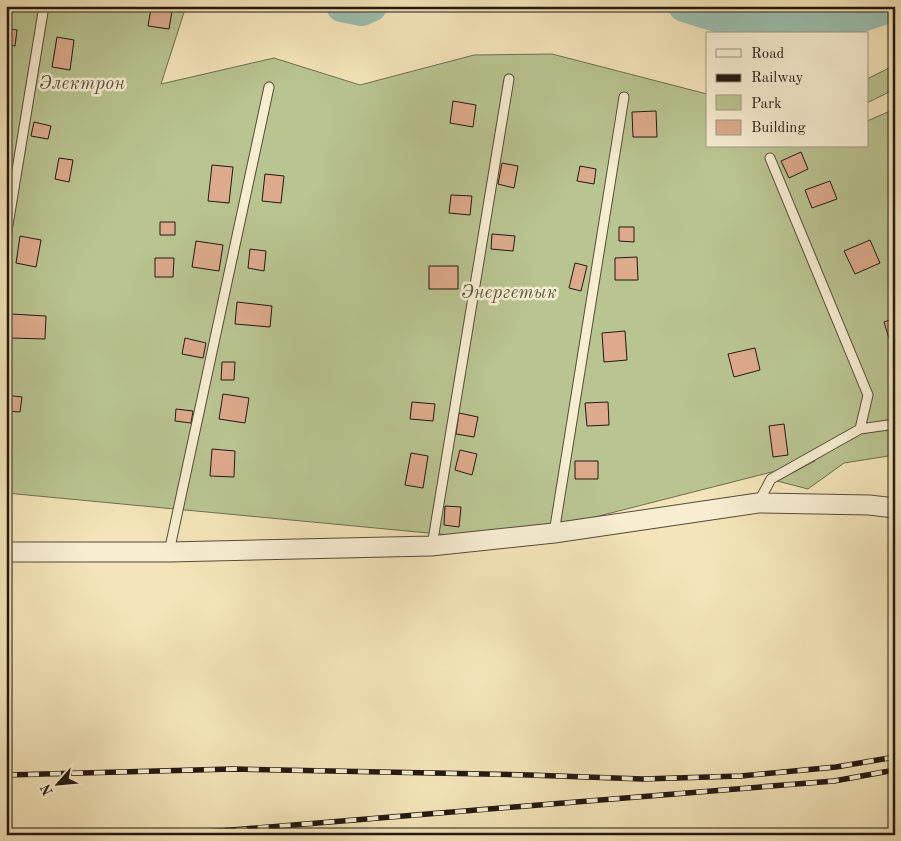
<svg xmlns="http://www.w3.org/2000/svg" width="901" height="841" viewBox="0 0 901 841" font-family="'Old Standard TT',serif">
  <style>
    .green { fill: #b9c591; stroke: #6e6e50 }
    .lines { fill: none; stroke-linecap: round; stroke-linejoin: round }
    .river { stroke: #9bbfaf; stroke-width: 32 }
    .building { fill: #ddab8c; stroke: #231810 }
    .service-casing { stroke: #574b3a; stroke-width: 11 }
    .minor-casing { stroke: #574b3a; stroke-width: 21 }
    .service { stroke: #f7eed2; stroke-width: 9 }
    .minor { stroke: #f7eed2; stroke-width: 19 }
    .rail-casing { stroke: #231810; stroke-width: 5.5 }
    .rail { stroke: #f7eed2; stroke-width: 4; stroke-dasharray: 11; stroke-linecap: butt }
    .labels { text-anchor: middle; stroke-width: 5; stroke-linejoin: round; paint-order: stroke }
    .park-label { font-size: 19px; font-style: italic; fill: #58553d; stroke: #f7eed2 }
  </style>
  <rect width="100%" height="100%" fill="#f3e5b9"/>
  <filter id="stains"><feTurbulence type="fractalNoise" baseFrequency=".004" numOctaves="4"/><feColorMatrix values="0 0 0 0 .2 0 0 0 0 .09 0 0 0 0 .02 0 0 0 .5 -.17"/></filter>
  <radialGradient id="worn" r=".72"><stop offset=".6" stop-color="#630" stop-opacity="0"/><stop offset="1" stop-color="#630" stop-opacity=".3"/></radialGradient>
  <path class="green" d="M6 6H186L161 84 274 58 360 85 474 55 552 54 707 94V146H867V121L895 109V455L844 463 808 489 777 481 815 461 591 518 460 536 6 493Z
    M895 65V89L867 103V79Z"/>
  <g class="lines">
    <path class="river" d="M342 6 362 10 371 6
      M684 6 726 19 795 28 856 18 891 6"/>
  </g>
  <path class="building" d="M151 8 172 11 169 29 148 26Z
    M6 28 17 30 15 46 6 44Z
    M57 37 74 40 70 70 52 67Z
    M453 101 476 105 473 127 450 123Z
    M656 111 657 137H633L632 112Z
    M34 122 51 126 48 139 31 136Z
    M6 145H11L9 162H6Z
    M801 152 808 169 789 178 781 161Z
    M59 158 73 160 69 182 55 179Z
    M502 163 518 166 514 188 498 184Z
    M212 165 233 167 229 203 208 201Z
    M580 166 596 169 594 184 577 181Z
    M265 174 284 176 281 203 262 201Z
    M830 181 837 199 812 208 805 190Z
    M451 195 472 196 470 215 449 213Z
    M160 222H175V235H160Z
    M619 227H634V242L619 241Z
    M492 234 515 236 513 251 491 249Z
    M20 236 41 240 36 267 16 263Z
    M870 240 880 263 855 274 844 251Z
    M196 241 223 245 219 271 192 267Z
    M250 249 266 251 264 271 248 268Z
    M637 257 638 280H615V258Z
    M155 258H174L173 277H155Z
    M575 263 587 266 581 291 569 288Z
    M429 266H458V289H429Z
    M237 302 272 306 270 327 235 324Z
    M11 314 46 316 45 339 10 338Z
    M895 318V344L891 345 884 322Z
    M625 331 627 360 604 362 602 333Z
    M185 338 206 343 203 358 182 354Z
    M755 348 760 370 734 377 728 354Z
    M222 362H235L234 380H221Z
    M223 394 249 398 245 423 219 419Z
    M6 395 22 397 20 412 6 411Z
    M412 402 435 404 433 421 410 419Z
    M608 402 609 425 587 426 585 403Z
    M176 409 193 411 191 423 175 421Z
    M459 413 478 417 474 437 456 434Z
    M784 424 788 455 773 457 769 426Z
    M212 449 235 451 234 477 210 476Z
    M460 450 477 454 472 475 455 470Z
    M411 453 428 456 423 488 405 485Z
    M575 461H598V479H575Z
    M445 506 461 507 459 527 444 525Z"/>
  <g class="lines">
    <defs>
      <path id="service" d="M6 237 44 6
        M860 429 895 424
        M758 503 771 479 860 429 868 395 770 158
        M554 533 624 97
        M432 546 509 79
        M169 552 269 87"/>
      <path id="minor" d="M6 552H169L431 546 554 533 758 503 869 505 895 508"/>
    </defs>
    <use href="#service" class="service-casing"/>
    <use href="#minor" class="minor-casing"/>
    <use href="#service" class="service"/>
    <use href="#minor" class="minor"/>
    <defs>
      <path id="rail" d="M6 775 233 769 529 775 643 779 741 776 836 767 895 757
        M170 835 834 781 895 770"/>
    </defs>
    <use href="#rail" class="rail-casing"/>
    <use href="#rail" class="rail"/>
  </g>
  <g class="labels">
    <g class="park-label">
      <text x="82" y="89">Электрон</text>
      <text x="509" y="298">Энергетык</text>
    </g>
  </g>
  <rect width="901" height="841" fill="none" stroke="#f3e5b9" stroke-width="25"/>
  <rect x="8" y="8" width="886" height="826" fill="none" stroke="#231810" stroke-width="2.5"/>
  <rect x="12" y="12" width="876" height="816" fill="none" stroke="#231810"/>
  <rect x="706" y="32" width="162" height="115" fill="#f7eed2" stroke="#a29884"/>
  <rect x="716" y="49" width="25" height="8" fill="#f7eed2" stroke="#a29884"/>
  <text x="751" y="58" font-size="15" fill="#231810">Road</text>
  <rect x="716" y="74" width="25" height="8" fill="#231810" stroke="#a29884"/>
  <text x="751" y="82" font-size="15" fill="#231810">Railway</text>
  <rect x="716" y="95" width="25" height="15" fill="#b9c591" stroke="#a29884"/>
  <text x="751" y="108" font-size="15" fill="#231810">Park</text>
  <rect x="716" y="120" width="25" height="15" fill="#ddab8c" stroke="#a29884"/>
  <text x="751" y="132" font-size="15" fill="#231810">Building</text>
  <g transform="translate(58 784) rotate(243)" stroke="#f7eed2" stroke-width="4" paint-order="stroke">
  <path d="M0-4L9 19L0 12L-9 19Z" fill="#231810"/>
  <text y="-8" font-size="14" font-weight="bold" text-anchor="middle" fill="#231810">N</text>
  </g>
  <rect width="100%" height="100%" filter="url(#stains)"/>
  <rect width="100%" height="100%" fill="url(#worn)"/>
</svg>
